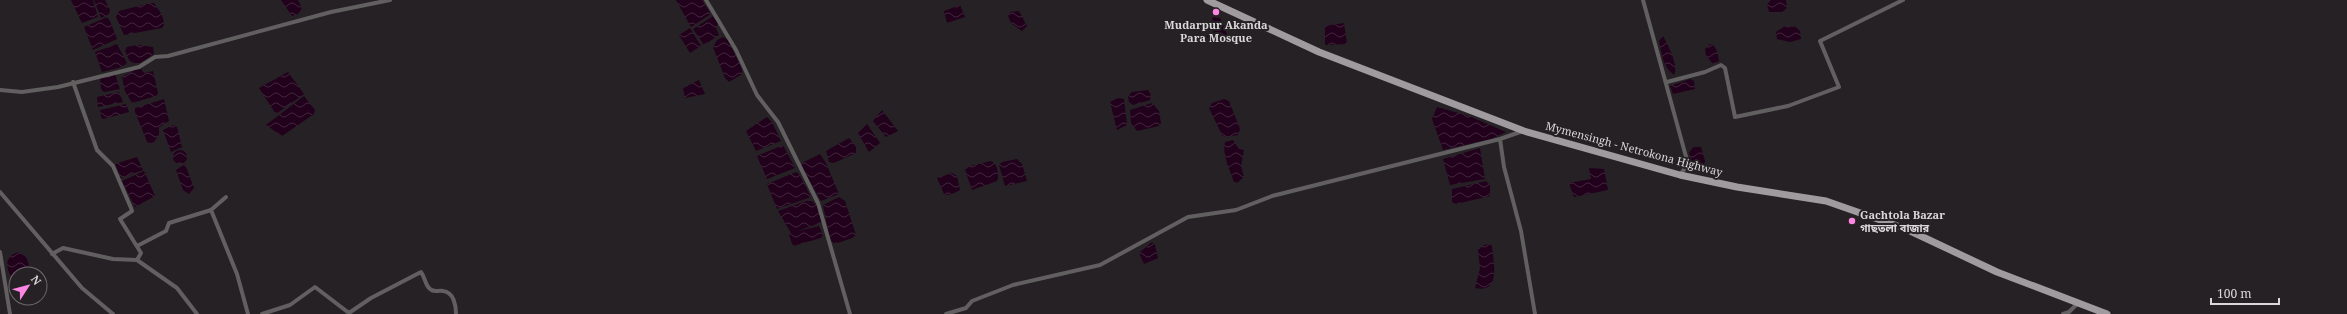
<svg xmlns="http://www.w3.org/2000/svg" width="2347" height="314" viewBox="0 0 2347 314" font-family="'Noto Serif','Noto Sans Bengali',serif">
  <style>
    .water { fill: url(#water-waves) }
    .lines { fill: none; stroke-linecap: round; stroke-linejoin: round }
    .street { stroke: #615f60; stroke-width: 4 }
    .primary { stroke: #9f9b9e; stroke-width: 7 }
    .poi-dot { fill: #fd86e2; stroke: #252124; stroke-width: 1.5 }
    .labels { text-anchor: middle; stroke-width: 4; stroke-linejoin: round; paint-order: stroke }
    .poi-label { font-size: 11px; font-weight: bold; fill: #dad8da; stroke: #252124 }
    .street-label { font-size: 11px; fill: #dad8da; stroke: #252124 }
  </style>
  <defs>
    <pattern id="water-waves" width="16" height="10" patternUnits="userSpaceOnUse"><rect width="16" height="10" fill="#21011b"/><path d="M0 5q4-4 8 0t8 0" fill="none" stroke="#41253c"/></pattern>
  </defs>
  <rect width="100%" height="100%" fill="#252124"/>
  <path class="water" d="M71 0H93L98 17 82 23Z
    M94 0H105L110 10 109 14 101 18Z
    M281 0H298L302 8 298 14 292 16Z
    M676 0H702L711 14 691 27Z
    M1771 0H1786L1787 8 1782 12H1769L1767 4Z
    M150 3H154C159 10 164 16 164 25L162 28 124 35 116 17 119 11Z
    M960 5 965 17 947 23 944 11Z
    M1019 11 1027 26 1022 31 1011 23 1008 16 1010 12Z
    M713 16 718 23 716 28 719 35 704 45 693 29Z
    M107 17 110 21 117 39 93 50 84 27Z
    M1212 17 1220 18 1227 34 1225 38 1213 43 1209 41 1207 36 1214 31Z
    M1344 23 1347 44 1325 45V26Z
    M1785 26 1796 27 1800 31 1801 39 1790 42 1777 39 1776 32Z
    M690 28 701 46 690 53 679 35Z
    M1663 36C1668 45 1679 66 1674 75 1662 66 1662 54 1659 41Z
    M723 37 728 40 742 69V74L729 82 725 78 713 47 717 40Z
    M117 44 127 63 122 67 102 72 95 52Z
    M1710 44C1717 46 1718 54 1719 61L1713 64 1706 55 1705 49Z
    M138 45 153 47 154 54 140 63H133L129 60 125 51 127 47Z
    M137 69H141L144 73 153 71 158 93 156 96 132 103 125 91 122 77Z
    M288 72 304 94 276 114 259 88Z
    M115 74 120 89 104 92 101 89 100 78Z
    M1690 79 1694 81 1695 89 1673 94 1670 86Z
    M699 80 705 94 685 98 683 88Z
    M1148 90 1151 95 1150 100 1133 105 1129 102 1128 96 1132 92Z
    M119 92 123 102 98 107 97 97Z
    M304 96 315 110 314 114 282 136 266 125Z
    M1118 98 1124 99 1127 125 1117 130 1110 102Z
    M164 99 169 121 159 127V135L154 142 148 144 135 112V108Z
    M1224 99 1229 101 1240 129 1238 135 1225 137 1222 135 1209 108 1212 103Z
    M1152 103 1159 111 1161 123 1159 126 1137 131 1131 123 1130 110Z
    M126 104 129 112 103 119 101 117 100 110Z
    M1437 107 1469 116 1506 132 1491 139 1443 150 1432 119Z
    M882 110 898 131 886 137 873 121Z
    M767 117 772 122 781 141 756 151 746 131Z
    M867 124 880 143 869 152 858 133Z
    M173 125 177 127 182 147 171 152 163 130Z
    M849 138 856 147V153L834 163 829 162 826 151Z
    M1233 140 1239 149 1244 150 1241 166 1244 177 1237 183 1234 182C1230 170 1222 155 1225 142Z
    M783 145 795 168 767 179 757 156Z
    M1693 147H1701L1705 161 1704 165 1691 162 1689 153Z
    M1480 148 1485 179 1450 185 1443 159Z
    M173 157a7 7 0 1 1 14 0a7 7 0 1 1-14 0Z
    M820 154 826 163 839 194 821 201 800 164Z
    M137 157 143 170 121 178 115 164Z
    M1017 159 1022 164 1027 181 1005 186 999 165 1002 162Z
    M991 161C997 164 1000 174 997 181L972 190 965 170 970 166Z
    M185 164 194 188 189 194 183 190 176 170Z
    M1589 168 1604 169 1608 190 1574 197 1569 183 1591 179Z
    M144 171 155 196 135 207 122 181Z
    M796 172 799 174 811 197 777 209 767 184Z
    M952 173 957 176 960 190 950 195 944 194 937 178Z
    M1486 181 1490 185V196L1456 204 1452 202V189Z
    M839 197 845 201 856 235 852 238 835 244 830 240 823 205Z
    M806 201H812L817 206 822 222 798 231 819 226 823 235 821 238 793 246 789 235 791 233 778 211Z
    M1152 242 1155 245 1158 258 1144 264 1139 253Z
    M1489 244 1492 246C1493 261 1502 294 1475 288L1480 268 1478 250 1484 245Z
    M19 252 26 257 29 265 21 274H16L15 277 11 276C4 265 7 255 19 252Z"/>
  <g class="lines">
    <path class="street" d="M706 0 736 50 757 95 778 122 818 203 850 314
      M1643 0 1688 164 1680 175
      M73 82 97 150 113 166 131 208 132 211 120 219 141 253 137 260
      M1667 82 1705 72 1721 65 1725 68 1735 117 1788 106 1839 87 1820 41 1903 0
      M0 90 22 92 58 87 139 67 155 57 168 56 331 12 390 0
      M1500 139 1504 167 1521 231 1535 314
      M0 192 82 288 113 314
      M211 210 237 274 248 314
      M137 246 166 231 169 223 211 210 226 197
      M0 252 10 314
      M52 254 63 248 113 259 137 260 177 288 197 314
      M262 314 290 305 315 287 349 313 371 298 421 272C425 277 425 285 430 289 434 293 438 290 443 291 454 292 456 306 456 314
      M946 314 966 308 972 301 1013 285 1100 265 1188 217 1236 210 1272 196 1500 139 1523 131
      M2063 314 2069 312 2078 303"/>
    <path class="primary" d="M1207 0 1319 52 1524 131 1680 175 1737 187 1826 201 1906 229 1997 272 2107 314"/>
  </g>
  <g class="poi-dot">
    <circle cx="1216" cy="12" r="4"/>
    <circle cx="1852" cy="221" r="4"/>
  </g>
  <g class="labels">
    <g class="poi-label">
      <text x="1216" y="29">Mudarpur Akanda<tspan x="1216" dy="13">Para Mosque</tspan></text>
      <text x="1860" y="219" text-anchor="start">Gachtola Bazar<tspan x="1860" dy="13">গাছতলা বাজার</tspan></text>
    </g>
    <g class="street-label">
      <text transform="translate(1634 149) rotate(15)" y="4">Mymensingh - Netrokona Highway</text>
    </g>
  </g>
  <g transform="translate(28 286) rotate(54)"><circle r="19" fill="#252124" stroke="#6d6a6d"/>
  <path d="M0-3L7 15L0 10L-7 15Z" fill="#fd86e2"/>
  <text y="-6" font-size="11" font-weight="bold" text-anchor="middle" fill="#dad8da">N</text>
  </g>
  <path d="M2211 298v6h68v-6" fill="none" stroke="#dad8da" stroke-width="2"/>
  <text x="2217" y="298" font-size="12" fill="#dad8da" stroke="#252124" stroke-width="3" paint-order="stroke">100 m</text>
</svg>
